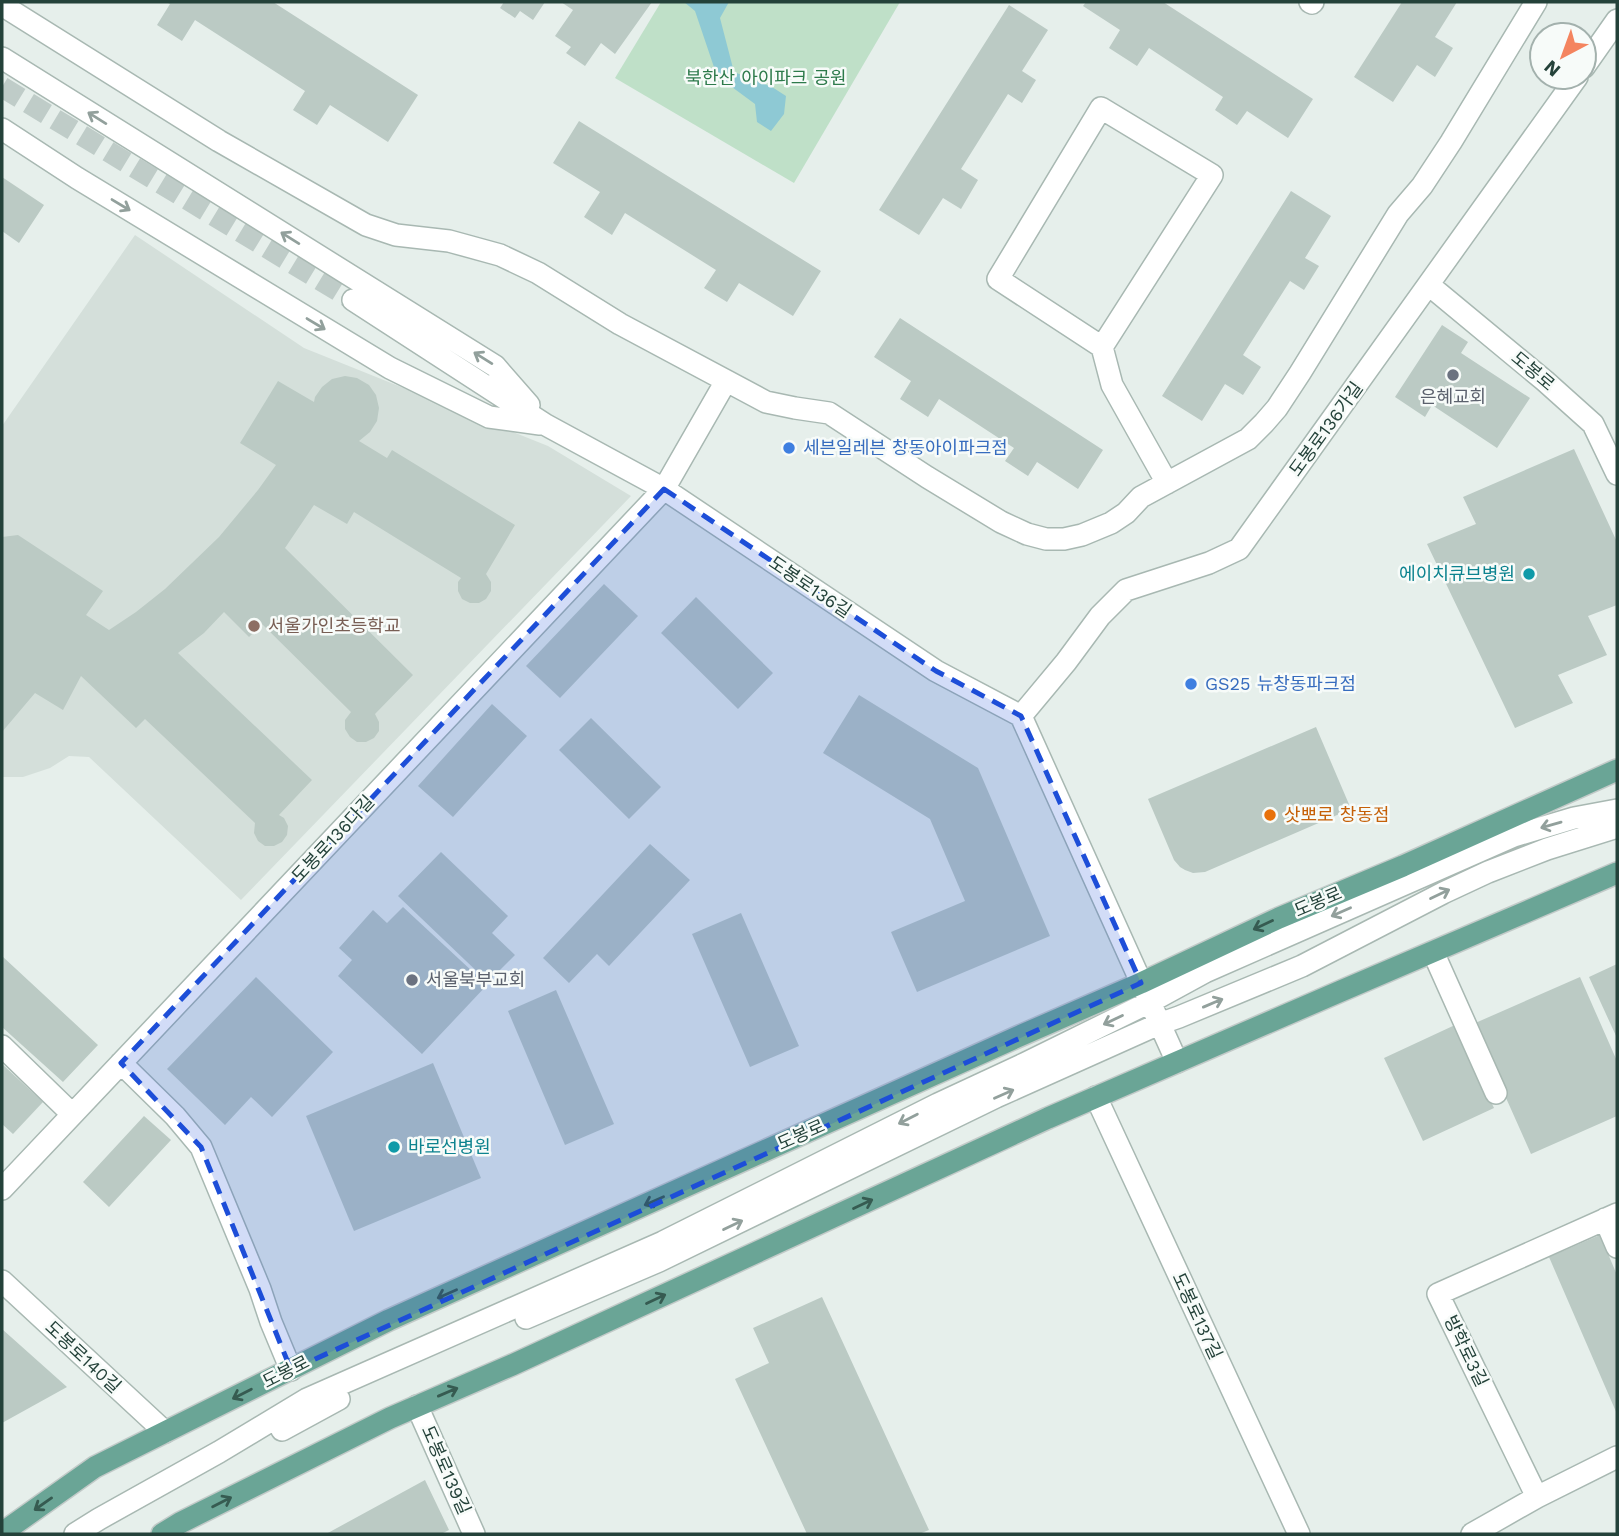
<svg xmlns="http://www.w3.org/2000/svg" width="1619" height="1536" viewBox="0 0 1619 1536" font-family="'Work Sans','Noto Sans KR',sans-serif">
  <style>
    .built { fill: #d4dfda }
    .green { fill: #bfe0c8 }
    .water { fill: #8ec9d4 }
    .building { fill: #bbcac4 }
    .lines { fill: none; stroke-linecap: round; stroke-linejoin: round }
    .minor-tunnel { stroke: #bfccc8; stroke-width: 21; stroke-dasharray: 21 10; stroke-linecap: butt }
    .minor-casing { stroke: #a8b8b2; stroke-width: 24 }
    .major-casing { stroke: #c2cac8; stroke-width: 24 }
    .minor { stroke: #fff; stroke-width: 21 }
    .major { stroke: #6aa596; stroke-width: 21 }
    .oneway { stroke: #92a09c }
    .oneway2 { stroke: #365b51 }
    .marked { fill: #1d4ed8; fill-opacity: 0.2; stroke: #1d4ed8; stroke-width: 5; stroke-dasharray: 14 9; stroke-linejoin: round }
    .worship-dot { fill: #6b7280; stroke: #f7fbf9; stroke-width: 2.5 }
    .shop-dot { fill: #3f7fe0; stroke: #f7fbf9; stroke-width: 2.5 }
    .culture-dot { fill: #0f9aa8; stroke: #f7fbf9; stroke-width: 2.5 }
    .education-dot { fill: #8d6e63; stroke: #f7fbf9; stroke-width: 2.5 }
    .food-dot { fill: #e8710a; stroke: #f7fbf9; stroke-width: 2.5 }
    .labels { text-anchor: middle; stroke-width: 5; stroke-linejoin: round; paint-order: stroke }
    .park-label { font-size: 18px; fill: #2d7a4b; stroke: #f7fbf9 }
    .street-label { font-size: 18px; fill: #24423a; stroke: #f7fbf9 }
    .worship-label { font-size: 18px; fill: #5b616d; stroke: #f7fbf9 }
    .shop-label { font-size: 18px; fill: #366cbe; stroke: #f7fbf9; text-anchor: start }
    .culture-label { font-size: 18px; fill: #0d838f; stroke: #f7fbf9; text-anchor: end }
    .education-label { font-size: 18px; fill: #785e54; stroke: #f7fbf9; text-anchor: start }
    .food-label { font-size: 18px; fill: #c56008; stroke: #f7fbf9; text-anchor: start }
  </style>
  <rect width="100%" height="100%" fill="#e6efeb"/>
  <path class="built" d="M135 235 304 348 548 446 631 496 241 900 89 757 69 756 50 768 23 777H2V426Z"/>
  <path class="green" d="M661 2H900L794 183 615 78Z"/>
  <path class="water" d="M684 2H729L720 18 734 72 772 87 786 96 784 114 771 131 757 122 755 104 717 76 695 11Z"/>
  <path class="building" d="M166 2H273L418 95 388 142 330 105 317 125 293 110 305 91 195 20 182 41 157 25 170 4Z
    M504 2H545L533 20 520 11 515 18 500 8Z
    M561 2H652L615 54 601 43 585 66 566 53 571 47 555 36 573 10Z
    M1086 2H1163L1313 99 1288 138 1247 111 1237 125 1215 110 1223 97 1149 48 1137 66 1109 48 1120 30 1083 6Z
    M1402 2H1457L1435 37 1453 48 1435 77 1417 65 1393 102 1354 77Z
    M1009 5 1048 30 1022 71 1036 80 1022 103 1008 94 961 169 978 180 961 209 943 198 919 235 879 210Z
    M579 121 821 271 793 316 739 283 727 302 704 288 716 270 625 213 612 235 584 217 600 192 553 163Z
    M2 177 44 205 19 243 2 231Z
    M1291 191 1331 216 1305 258 1319 266 1304 290 1290 281 1243 355 1261 367 1243 395 1225 384 1202 421 1162 396Z
    M900 318 1103 450 1078 489 1037 462 1028 476 1005 461 1014 448 939 399 928 417 900 399 911 381 874 357Z
    M1442 325 1468 342 1461 353 1530 398 1497 448 1432 405 1425 417 1395 397Z
    M345 376 357 378 369 385 376 395 379 408 377 421 370 432 359 441 387 458 392 450 515 525 486 574 491 582V591L486 599 479 603H470L462 599 458 591V582L461 578 354 512 347 524 314 505 285 548 413 675 375 714 379 722V731L374 738 366 742H357L350 737 345 729V720L351 712 262 624 249 637 224 612 204 633 178 653 312 780 279 815 284 818 288 826 287 835 282 842 274 846H265L258 841 254 833 255 823 145 719 136 728 81 676 63 710 35 693 2 732V537L18 535 103 591 86 615 109 630 136 612 165 589 219 537 258 490 276 465 240 443 278 381 314 402 315 397 322 387 332 379Z
    M1574 449 1617 542V605L1588 616 1607 655 1558 675 1573 703 1515 728 1427 544 1476 524 1463 497Z
    M604 584 638 616 560 698 526 666Z
    M696 597 773 673 738 709 661 633Z
    M859 695 978 768 1050 936 917 992 891 932 965 901 930 819 823 753Z
    M492 704 527 736 453 817 418 786Z
    M591 718 661 787 629 819 559 750Z
    M1316 727 1351 809 1205 872 1193 873 1185 870 1180 867 1174 860 1148 799Z
    M650 844 690 880 609 966 597 954 569 983 543 958Z
    M441 852 508 916 492 933 515 955 488 982 398 896Z
    M403 907 487 985 422 1054 338 976 352 960 339 948 373 910 387 923Z
    M741 913 799 1046 750 1067 692 934Z
    M2 956 98 1045 63 1082 2 1027Z
    M1617 964V1038L1589 977Z
    M256 977 333 1052 272 1117 251 1097 225 1125 167 1069Z
    M1580 977 1617 1061V1116L1531 1154 1473 1024Z
    M556 990 614 1124 565 1145 508 1011Z
    M1455 1025 1494 1108 1423 1141 1384 1058Z
    M433 1063 481 1178 354 1231 306 1116Z
    M2 1064 43 1102 13 1134 2 1124Z
    M144 1116 171 1140 109 1207 83 1182Z
    M1600 1235 1617 1275V1414L1549 1257Z
    M822 1297 929 1530 919 1534H807L735 1379 769 1363 753 1328Z
    M2 1329 67 1387 2 1423Z
    M425 1480 449 1530 441 1534H326Z"/>
  <g class="lines">
    <path class="minor-tunnel" d="M2 87 353 300"/>
    <defs>
      <path id="minor" d="M1310 2 1312 3 1313 2
        M2 5 219 141 366 225 396 235 449 241 500 255 538 273 620 324 766 402 795 408 829 413 927 477 1001 522 1027 534 1046 539H1064L1082 535 1111 523 1126 513 1141 497 1248 439 1264 423 1277 408 1300 373 1398 214 1422 186 1451 142 1536 2
        M2 58 495 366 529 405
        M1584 67 1617 20
        M2 129 77 178 390 368 489 417 540 424
        M1429 285 1545 381 1593 424 1617 474
        M353 300 546 425 664 489 936 671 1021 716 1177 1062
        M1102 347 998 279 1101 108 1212 175 1102 347 1112 385 1167 483
        M1021 716 1066 662 1100 616 1126 590 1209 563 1239 549 1577 77
        M1433 952 1496 1093
        M2 1046 72 1114
        M121 1063 175 1116 201 1147 260 1289 271 1322 291 1370
        M1096 1097 1299 1534
        M2 1189 664 489 726 381
        M1605 1219 1617 1247
        M2 1281 165 1432
        M526 1318 659 1261 996 1097 1159 1024 1179 1017 1302 966 1443 893 1488 872 1547 849 1617 827
        M417 1406 474 1534
        M282 1430 339 1399
        M1537 1497 1438 1294 1617 1214
        M75 1534 99 1519 219 1452 307 1399 663 1242 938 1104 1026 1063 1150 1002 1205 972 1514 836 1574 818 1617 810
        M1472 1534 1537 1497 1617 1457"/>
      <path id="major" d="M2 1533 95 1467 389 1320 1015 1038 1141 983 1279 918 1403 866 1617 770
        M162 1534 180 1523 390 1418 512 1365 1048 1118 1341 991 1617 873"/>
    </defs>
    <use href="#minor" class="minor-casing"/>
    <use href="#major" class="major-casing"/>
    <use href="#minor" class="minor"/>
    <use href="#major" class="major"/>
  </g>
  <defs><path id="oneway-shaft" d="M-6 0H5M1.5-3L5.5 0L1.5 3" fill="none" stroke-width="1.6" stroke-linecap="round" stroke-linejoin="round" transform="scale(1.75)"/></defs>
  <g class="oneway">
    <use href="#oneway-shaft" transform="translate(97 118) rotate(-148)"/>
    <use href="#oneway-shaft" transform="translate(121 205) rotate(31)"/>
    <use href="#oneway-shaft" transform="translate(290 238) rotate(-148)"/>
    <use href="#oneway-shaft" transform="translate(316 324) rotate(31)"/>
    <use href="#oneway-shaft" transform="translate(483 358) rotate(-148)"/>
    <use href="#oneway-shaft" transform="translate(1551 825) rotate(164)"/>
    <use href="#oneway-shaft" transform="translate(1440 894) rotate(-26)"/>
    <use href="#oneway-shaft" transform="translate(1341 912) rotate(156)"/>
    <use href="#oneway-shaft" transform="translate(1213 1003) rotate(-23)"/>
    <use href="#oneway-shaft" transform="translate(1113 1020) rotate(154)"/>
    <use href="#oneway-shaft" transform="translate(1004 1094) rotate(-24)"/>
    <use href="#oneway-shaft" transform="translate(908 1119) rotate(153)"/>
    <use href="#oneway-shaft" transform="translate(733 1225) rotate(-26)"/>
  </g>
  <g class="oneway2">
    <use href="#oneway-shaft" transform="translate(1263 925) rotate(155)"/>
    <use href="#oneway-shaft" transform="translate(654 1201) rotate(156)"/>
    <use href="#oneway-shaft" transform="translate(863 1204) rotate(-25)"/>
    <use href="#oneway-shaft" transform="translate(447 1294) rotate(156)"/>
    <use href="#oneway-shaft" transform="translate(656 1299) rotate(-25)"/>
    <use href="#oneway-shaft" transform="translate(448 1392) rotate(-23)"/>
    <use href="#oneway-shaft" transform="translate(242 1394) rotate(153)"/>
    <use href="#oneway-shaft" transform="translate(222 1502) rotate(-27)"/>
    <use href="#oneway-shaft" transform="translate(43 1504) rotate(145)"/>
  </g>
  <path class="marked" d="M664 489 936 671 1021 716 1141 983 291 1370 201 1147 121 1063Z"/>
  <g class="worship-dot">
    <circle cx="1453" cy="375" r="7"/>
    <circle cx="412" cy="980" r="7"/>
  </g>
  <g class="shop-dot">
    <circle cx="789" cy="448" r="7"/>
    <circle cx="1191" cy="684" r="7"/>
  </g>
  <g class="culture-dot">
    <circle cx="1529" cy="574" r="7"/>
    <circle cx="394" cy="1147" r="7"/>
  </g>
  <circle class="education-dot" cx="254" cy="626" r="7"/>
  <circle class="food-dot" cx="1270" cy="815" r="7"/>
  <g class="labels">
    <g class="park-label">
      <text x="766" y="84">북한산 아이파크 공원</text>
    </g>
    <g class="street-label">
      <text transform="translate(1533 371) rotate(40)" y="6">도봉로</text>
      <text transform="translate(1326 429) rotate(-54)" y="6">도봉로136가길</text>
      <text transform="translate(810 587) rotate(34)" y="6">도봉로136길</text>
      <text transform="translate(333 839) rotate(-47)" y="6">도봉로136다길</text>
      <text transform="translate(1318 902) rotate(-23)" y="6">도봉로</text>
      <text transform="translate(801 1135) rotate(-24)" y="6">도봉로</text>
      <text transform="translate(1197 1316) rotate(65)" y="6">도봉로137길</text>
      <text transform="translate(1466 1351) rotate(64)" y="6">방학로3길</text>
      <text transform="translate(83 1357) rotate(43)" y="6">도봉로140길</text>
      <text transform="translate(286 1372) rotate(-27)" y="6">도봉로</text>
      <text transform="translate(446 1470) rotate(66)" y="6">도봉로139길</text>
    </g>
    <g class="worship-label">
      <text x="1453" y="403">은혜교회</text>
      <text x="426" y="986" text-anchor="start">서울북부교회</text>
    </g>
    <g class="shop-label">
      <text x="803" y="454">세븐일레븐 창동아이파크점</text>
      <text x="1205" y="690">GS25 뉴창동파크점</text>
    </g>
    <g class="culture-label">
      <text x="1515" y="580">에이치큐브병원</text>
      <text x="408" y="1153" text-anchor="start">바로선병원</text>
    </g>
    <g class="education-label">
      <text x="268" y="632">서울가인초등학교</text>
    </g>
    <g class="food-label">
      <text x="1284" y="821">삿뽀로 창동점</text>
    </g>
  </g>
  <rect width="1619" height="1536" fill="none" stroke="#24423a" stroke-width="7"/>
  <g transform="translate(1563 56) rotate(221)"><circle r="33" fill="#f7fbf9" stroke="#a3b1ad" stroke-width="2"/>
  <path d="M0-5L12 26L0 18L-12 26Z" fill="#f4845f"/>
  <text y="-10" font-size="19" font-weight="bold" text-anchor="middle" fill="#24423a">N</text>
  </g>
</svg>
